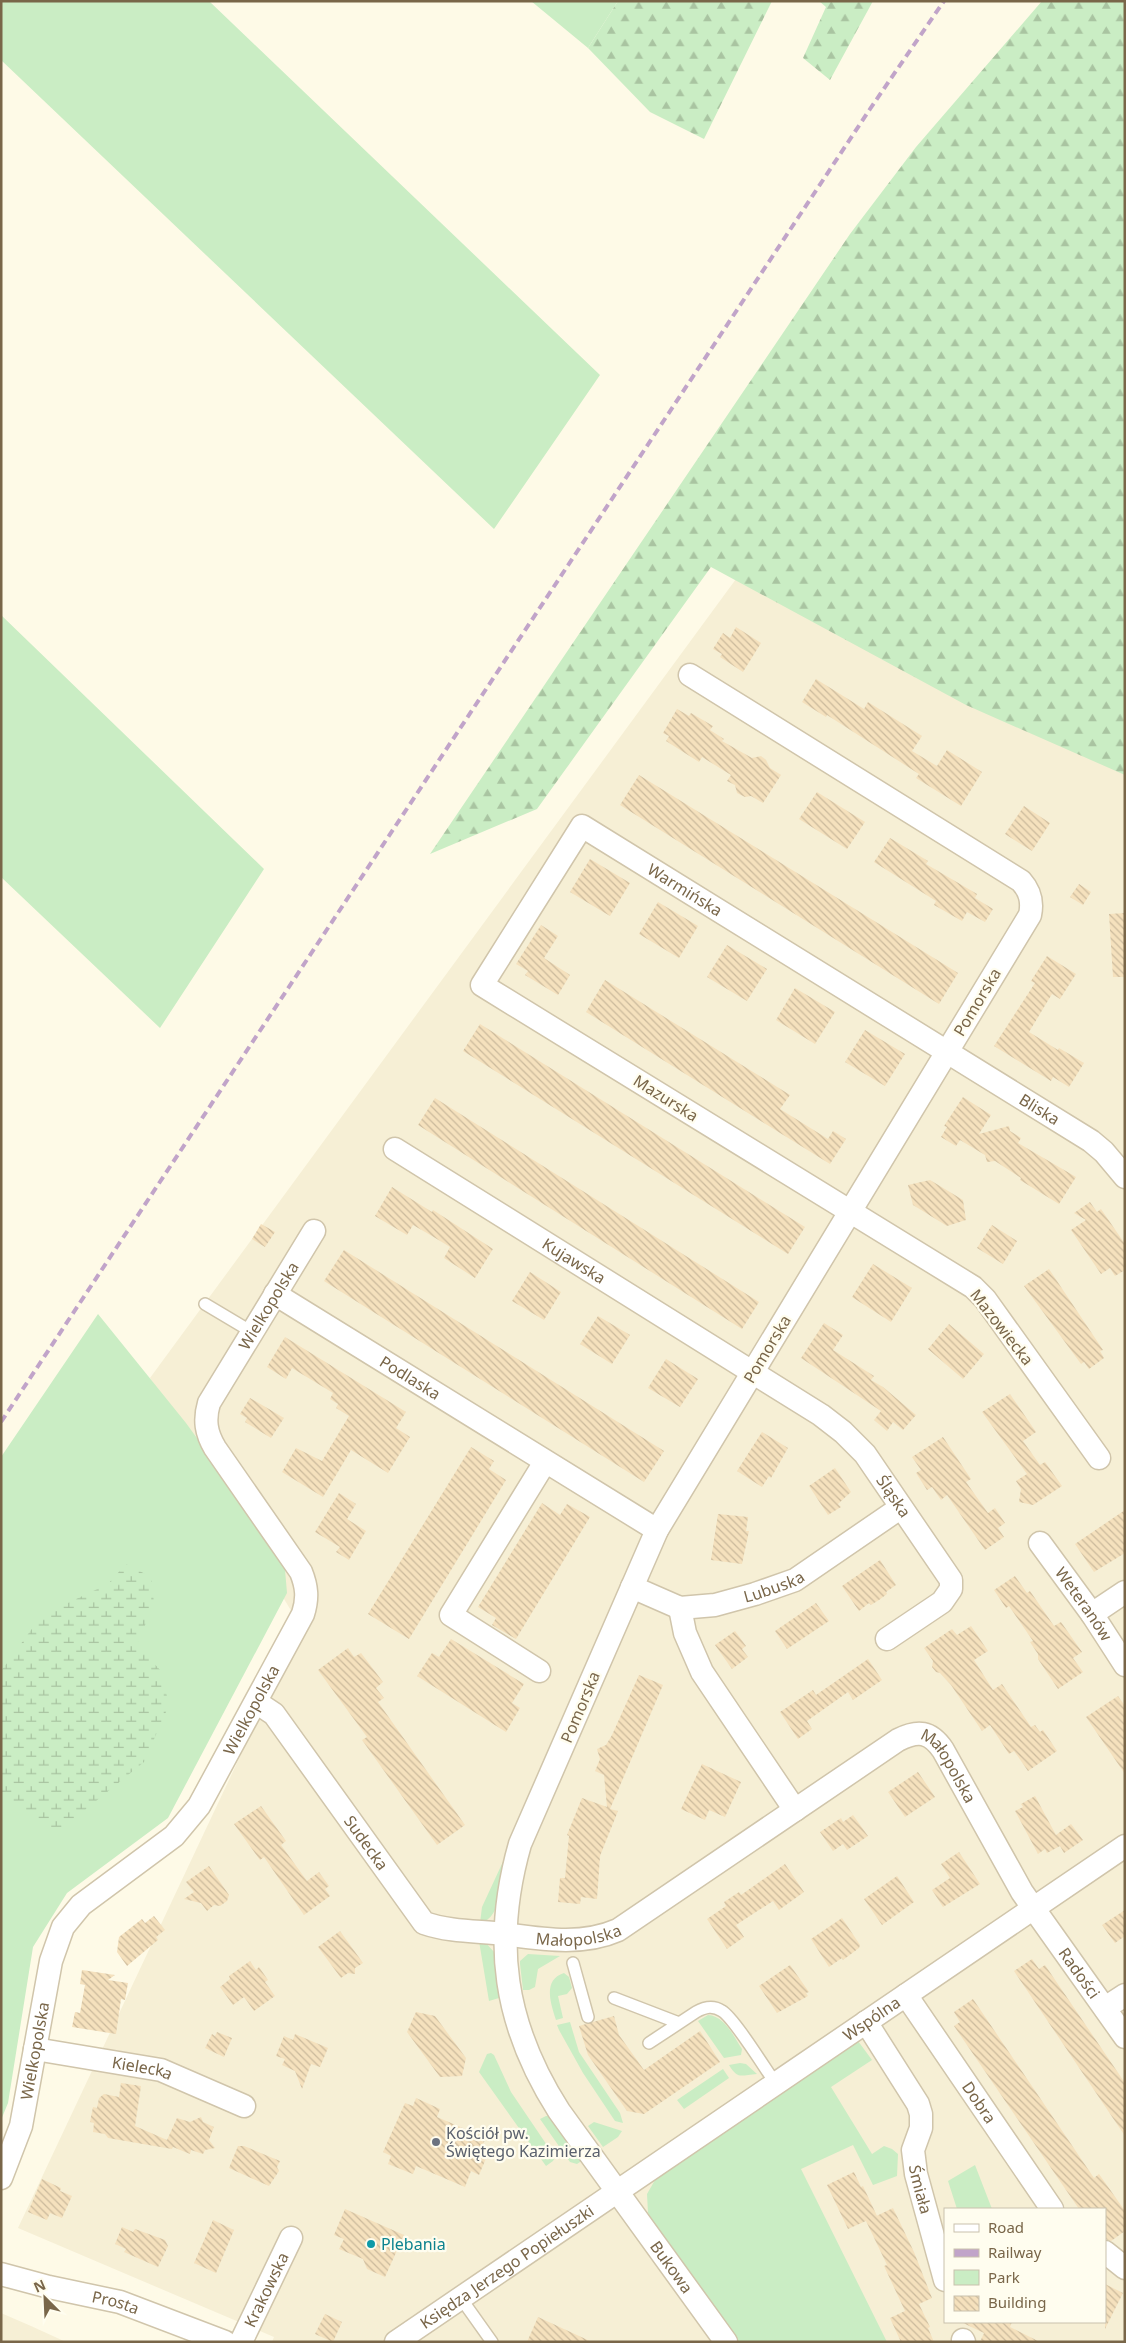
<svg xmlns="http://www.w3.org/2000/svg" width="1126" height="2343" viewBox="0 0 1126 2343" font-family="'Noto Sans',sans-serif">
  <style>
    .residential { fill: #f6efd5; fill-rule: evenodd }
    .green { fill: #caedc4 }
    .forest { fill: url(#forest-firs) }
    .wetland { fill: url(#wetland-marsh) }
    .building { fill: url(#building-back-hatch) }
    .lines { fill: none; stroke-linecap: round; stroke-linejoin: round }
    .service-casing { stroke: #d0c5ab; stroke-width: 14 }
    .minor-casing { stroke: #d0c5ab; stroke-width: 25 }
    .service { stroke: #fff; stroke-width: 11 }
    .minor { stroke: #fff; stroke-width: 22 }
    .rail { stroke: #c1a4c9; stroke-width: 4; stroke-dasharray: 8 5; stroke-linecap: butt }
    .worship-dot { fill: #6b7280; stroke: #fffdef; stroke-width: 2 }
    .culture-dot { fill: #0f9aa8; stroke: #fffdef; stroke-width: 2 }
    .labels { text-anchor: middle; stroke-width: 4.5; stroke-linejoin: round; paint-order: stroke }
    .street-label { font-size: 16px; fill: #796649; stroke: #fffdef }
    .worship-label { font-size: 16px; fill: #5b616d; stroke: #fffdef; text-anchor: start }
    .culture-label { font-size: 16px; fill: #0d838f; stroke: #fffdef; text-anchor: start }
  </style>
  <defs>
    <pattern id="forest-firs" width="22" height="20" patternUnits="userSpaceOnUse" patternTransform="scale(1.25)"><rect width="22" height="20" fill="#caedc4"/><path d="M5 1l3.5 6h-7zM16 11l3.5 6h-7z" fill="#a9c4a1"/></pattern>
    <pattern id="wetland-marsh" width="20" height="14" patternUnits="userSpaceOnUse" patternTransform="scale(1.25)"><rect width="20" height="14" fill="#caedc4"/><path d="M1 5h8M5 5V1M11 12h8M15 12V8" fill="none" stroke="#a9c4a1"/></pattern>
    <pattern id="building-back-hatch" width="6" height="6" patternUnits="userSpaceOnUse" patternTransform="scale(1.25)"><rect width="6" height="6" fill="#f5e1bd"/><path d="M-1 5l2 2M0 0l6 6M5-1l2 2" fill="none" stroke="#cbba9c"/></pattern>
  </defs>
  <rect width="100%" height="100%" fill="#fefae7"/>
  <path class="residential" d="M758 549 1125 753V2342H272L274 2337 18 2228 301 1627 150 1378ZM945 2209H1105V2322H945Z
    M1 2313 31 2326 66 2342H1Z"/>
  <path class="green" d="M1 1H209L600 375 494 529 1 60Z
    M531 1H618L588 48Z
    M1 615 264 869 160 1028 1 877Z
    M98 1314 186 1423 284 1558 287 1593 168 1818 67 1893 33 1947 8 2103 1 2120V1457Z
    M507 1853C503 1872 503 1919 480 1923L482 1907Z
    M479 1941H484L495 1953 500 1995 499 1998 489 2001Z
    M528 1954 560 1956 538 1969 535 1987 529 1990H523L520 1964V1961Z
    M564 1973 569 1977 572 1988 567 1994 558 1996 563 2018 556 2020C551 2004 542 1980 564 1973Z
    M708 2015C725 2016 734 2037 742 2049L741 2055 724 2058 698 2021Z
    M570 2022 579 2052 620 2113 623 2123 615 2121 583 2073 559 2030 557 2025Z
    M858 2041 872 2060 831 2087 872 2154 884 2146 892 2149 898 2154 897 2176 873 2185 853 2145 801 2169 887 2342H739L658 2230 648 2213 647 2194 655 2180Z
    M491 2053 494 2055 511 2092 555 2157 553 2161 546 2166 479 2072 487 2054Z
    M740 2063 746 2064 757 2074C741 2075 738 2080 729 2065Z
    M723 2069 729 2078 684 2109 677 2100Z
    M546 2116H550L583 2160 577 2164 570 2162 540 2119Z
    M594 2122 622 2131 618 2137 603 2147 588 2126Z
    M975 2165 992 2209H957L948 2181Z"/>
  <path class="forest" d="M618 1H772L704 139 650 112 588 48Z
    M819 1H873L830 80 803 58 826 7Z
    M1042 1H1125V775L966 705 711 567 537 809 430 854 850 234 916 147Z"/>
  <path class="wetland" d="M126 1564 151 1577 154 1603 137 1645 161 1671 169 1705 144 1762 69 1823 58 1836 1 1795V1671L42 1615 108 1584Z"/>
  <path class="building" d="M736 627 761 643 743 672 720 657 722 654 713 649 723 633 730 638Z
    M816 679 864 709 868 702 922 736 912 751 937 766 947 750 982 772 961 806 916 778 919 774 827 715 826 717 802 702Z
    M677 709 689 716 691 713 713 726 710 730 724 739 722 741 752 758 761 756 766 760 770 768 781 775 763 803 751 796 745 797 737 793 735 785 727 781 731 775 702 757 699 762 666 741 669 736 663 733Z
    M639 775 958 973 939 1004 620 805Z
    M817 792 865 822 847 849 799 819Z
    M1024 806 1050 823 1032 851 1005 834Z
    M890 838 928 861 926 864 977 894 975 898 993 909 985 922 967 912 962 921 934 905 936 901 874 862Z
    M590 859 630 883 610 916 570 892Z
    M1079 884 1091 892 1083 905 1070 897Z
    M658 902 698 926 679 958 639 934Z
    M1125 913V977H1113L1109 914Z
    M541 925 558 936 544 958 570 975 558 995 525 975 528 971 516 964Z
    M727 945 767 969 747 1001 707 977Z
    M1047 956 1076 974 1060 999 1052 994 1029 1032 1058 1050 1059 1048 1084 1063 1069 1087 1053 1077 1051 1081 994 1046 1035 983 1031 981Z
    M605 980 790 1095 780 1109 828 1139 833 1131 846 1139 830 1164 586 1012Z
    M795 988 835 1012 815 1044 776 1020Z
    M480 1024 805 1227 788 1254 463 1051Z
    M865 1030 905 1054 885 1086 845 1062Z
    M963 1097 991 1115 979 1134 1009 1126 1010 1131 1021 1138 1018 1143 1076 1177 1059 1204 1020 1180 1021 1178 995 1161 987 1162 985 1155 960 1140 956 1146 941 1137 947 1127 944 1126Z
    M435 1098 759 1302 742 1329 418 1125Z
    M930 1180 963 1200 966 1220 947 1226 913 1205 908 1185Z
    M392 1187 432 1212 433 1210 493 1249 475 1278 444 1258 450 1247 432 1236 413 1225 407 1235 375 1216Z
    M1090 1202 1097 1212 1101 1209 1125 1244V1270L1115 1276 1110 1268 1101 1274 1071 1230 1086 1220 1074 1213Z
    M261 1224 275 1232 265 1247 252 1239Z
    M992 1225 1017 1241 1003 1264 977 1248Z
    M344 1250 664 1451 644 1482 324 1281Z
    M873 1264 912 1288 891 1322 852 1297Z
    M1049 1269 1103 1350 1100 1351 1104 1358 1089 1369 1084 1362 1081 1364 1024 1286Z
    M530 1272 561 1292 544 1320 512 1301Z
    M598 1316 630 1335 612 1364 580 1344Z
    M824 1323 843 1335 833 1350 874 1376 871 1380 883 1387 916 1415 903 1430 893 1422 887 1431 874 1420 881 1411 801 1358Z
    M949 1324 984 1354 963 1379 928 1349Z
    M285 1337 406 1412 396 1428 410 1437 388 1473 351 1450 323 1497 282 1472 296 1448 322 1461 349 1416 336 1408 338 1404 330 1399 333 1393 292 1368 286 1379 267 1367Z
    M666 1359 698 1379 680 1407 648 1388Z
    M1010 1394 1036 1432 1023 1441 1040 1465 1045 1462 1062 1486 1033 1505 1019 1502 1021 1489 1016 1481 1027 1474 982 1412Z
    M250 1398 284 1418 271 1438 245 1422 247 1418 240 1414Z
    M762 1432 788 1448 771 1478 769 1476 762 1487 737 1471Z
    M943 1437 971 1479 966 1482 988 1513 995 1508 1005 1523 998 1528 1004 1537 985 1550 947 1495 941 1500 932 1487 927 1490 916 1473 921 1470 912 1457Z
    M471 1447 494 1461 489 1469 506 1480 409 1639 368 1614Z
    M835 1468 851 1492 838 1504 841 1507 828 1515 809 1486Z
    M339 1493 356 1504 347 1519 366 1531 349 1560 336 1552 340 1547 315 1532Z
    M542 1503 560 1515 567 1504 590 1517 516 1639 492 1625 496 1618 478 1607Z
    M1125 1510V1553L1094 1572 1075 1544Z
    M718 1514 748 1517 746 1531H749L742 1564 711 1560Z
    M880 1560 896 1585 886 1592 887 1594 879 1600 871 1605 869 1603 859 1611 842 1586Z
    M1015 1576 1027 1593 1030 1591 1054 1626 1061 1622 1082 1652 1073 1658 1083 1672 1058 1689 1038 1659V1654L1030 1642 1033 1641 1009 1606 1006 1608 994 1590Z
    M816 1603 829 1621 787 1649 775 1631Z
    M971 1626 988 1651 974 1660 993 1690 1002 1684 1031 1727 1035 1725 1040 1732 1043 1730 1057 1751 1028 1771 1014 1751 1009 1754 990 1725 982 1731 951 1685 940 1673 936 1672 932 1667 933 1661 924 1648 952 1629 957 1635Z
    M735 1631 746 1646 742 1649 748 1657 732 1669 715 1645Z
    M451 1639 524 1684 512 1703 520 1708 506 1732 417 1676 432 1653 439 1657Z
    M348 1648 354 1657 361 1653 383 1682 376 1688 384 1698 378 1702 465 1825 437 1845 362 1740 367 1737 318 1670Z
    M868 1659 882 1680 853 1700 848 1692 807 1721 812 1729 798 1739 780 1712 813 1690 816 1695Z
    M639 1675 663 1685 610 1809 618 1811 600 1856 597 1899 581 1897 580 1904 558 1902 560 1878H565L569 1836 567 1835 582 1798 607 1807 604 1775 595 1771 600 1759 597 1749 606 1745 612 1735Z
    M1118 1696 1125 1706V1774L1086 1717Z
    M702 1764 741 1782 725 1817 709 1810 705 1820 681 1809Z
    M918 1772 935 1797 905 1817 888 1792Z
    M1035 1796 1056 1835 1071 1824 1083 1840 1064 1853 1060 1846 1047 1853 1045 1849 1038 1854 1015 1811 1023 1807 1021 1804Z
    M261 1806 286 1841 281 1845 307 1881 319 1872 329 1886 325 1889 330 1896 304 1915 264 1857 260 1860 234 1824Z
    M853 1815 868 1836 847 1850 843 1844 833 1851 820 1832 841 1818 843 1822Z
    M959 1852 980 1884 943 1907 932 1890 950 1878 941 1864Z
    M785 1864 804 1892 779 1910 773 1901 736 1925 744 1937 727 1949 707 1919 726 1906 724 1902 739 1892 741 1895Z
    M209 1866 229 1895 227 1901 220 1906 214 1905 207 1911 201 1903 184 1899 194 1892 186 1882Z
    M897 1876 914 1902 882 1925 864 1899Z
    M1125 1910V1936L1115 1943 1102 1925Z
    M154 1916 165 1930 156 1937 158 1940 127 1966 117 1952 119 1937 142 1919 145 1923Z
    M842 1918 860 1945 859 1948 843 1960 842 1958 829 1967 811 1939Z
    M340 1931 363 1963 355 1968V1974L348 1973 341 1978 318 1947Z
    M1032 1959 1039 1969 1045 1965 1125 2083V2136L1014 1971Z
    M250 1961 256 1970 259 1967 268 1980 265 1982 275 1996 254 2011 244 1997 233 2005 220 1987 230 1979 229 1976Z
    M790 1965 809 1992 806 1993 808 1996 777 2013 759 1986Z
    M82 1970 115 1975 108 1980 128 1983 125 2000 121 1999 116 2034 72 2027 75 2012 80 2013 85 1985 80 1984Z
    M973 1999 1094 2178 1099 2174 1125 2211V2231L1111 2241 1105 2239V2209H1079L954 2026 960 2022 954 2012Z
    M416 2012 435 2016 466 2058 462 2076 440 2077 407 2032Z
    M614 2016 619 2035 644 2070 700 2031 720 2062 644 2114 627 2111 588 2055 579 2026Z
    M217 2032 232 2038 224 2057 205 2048 212 2034 215 2036Z
    M295 2034 328 2048 320 2067 311 2064 302 2089 295 2071 282 2065 285 2059 276 2056 284 2036 293 2040Z
    M121 2083 141 2086 135 2126 167 2140 177 2118 190 2122 201 2117 203 2122 214 2127 209 2140 215 2148 205 2150 203 2154 191 2150 190 2154 173 2147 172 2149 108 2138 105 2134 93 2132 94 2123 90 2122 93 2107 97 2108 99 2098 104 2094 119 2097Z
    M416 2098 440 2109 437 2117 486 2138 482 2146 490 2149 479 2175 471 2171 465 2187 416 2166 413 2174 388 2164 391 2156 383 2152 405 2103 413 2106Z
    M238 2146H244L280 2161 277 2167 279 2171 269 2186 229 2168Z
    M854 2172 861 2187 863 2186 877 2216 848 2229 827 2185Z
    M42 2179 61 2188 60 2191 72 2196 62 2218 50 2213 47 2220 28 2212Z
    M893 2208 914 2252 932 2298 919 2304 930 2327 928 2328 934 2342H901L890 2318 905 2311 884 2266 887 2265 866 2221Z
    M345 2209 404 2235 385 2277 367 2269 363 2259 339 2249 344 2239 334 2235Z
    M213 2220 234 2230 216 2273 194 2263Z
    M122 2227 133 2232 135 2229 165 2240 168 2246 158 2267 124 2252 126 2249 115 2244Z
    M1105 2284 1123 2293 1105 2329Z
    M325 2314 342 2322 333 2342 315 2334Z
    M538 2317 592 2342H527Z
    M961 2322H1012L1010 2327 1040 2342H980L984 2333Z"/>
  <g class="lines">
    <defs>
      <path id="service" d="M205 1304 252 1332
        M573 1963 588 2017
        M614 1998 679 2023
        M649 2043 696 2012C705 2007 713 2005 722 2011 734 2018 766 2070 776 2084
        M460 2297 492 2342"/>
      <g id="minor">
        <path id="s1" d="M690 675 1021 881C1030 891 1033 901 1030 915L657 1530 520 1844C492 1942 504 2025 559 2111L726 2342"/>
        <path id="s2" d="M395 1149 821 1415 843 1432 865 1454 951 1580V1589L942 1602 887 1639"/>
        <path id="s3" d="M275 1294 657 1530"/>
        <path id="s4" d="M1099 1458 985 1299 973 1287 482 985 582 826 1091 1141 1104 1152 1125 1177"/>
        <path id="s5" d="M1040 1543 1092 1614 1125 1665"/>
        <path id="s6" d="M632 1587 680 1608 715 1605 755 1594 795 1580 900 1508"/>
        <path d="M680 1608 685 1633 702 1672 795 1810"/>
        <path d="M1092 1614 1125 1592"/>
        <path d="M539 1671 451 1615 545 1462"/>
        <path id="s7" d="M256 1702 274 1714 424 1923C450 1932 477 1931 504 1934 542 1939 582 1946 618 1930L898 1740C918 1730 930 1731 943 1750L1022 1892 1125 2037"/>
        <path id="s8" d="M906 1995 1052 2209"/>
        <path d="M1105 2008 1125 1995"/>
        <path id="s9" d="M866 2022 918 2104 921 2114V2128L913 2150 916 2174 945 2280"/>
        <path id="s10" d="M35 2049 161 2070 244 2106"/>
        <path id="s11" d="M1 2178 21 2126 51 1961 63 1927 81 1905 174 1836 199 1806 303 1614C308 1598 307 1587 301 1572L215 1448C206 1433 204 1420 209 1403L314 1231"/>
        <path d="M1105 2252 1125 2268"/>
        <path id="s12" d="M1 2274 49 2287 120 2302 225 2342"/>
        <path d="M963 2340 964 2342"/>
        <path id="s13" d="M241 2342 291 2238"/>
        <path id="s14" d="M396 2342 1125 1846"/>
      </g>
    </defs>
    <use href="#service" class="service-casing"/>
    <use href="#minor" class="minor-casing"/>
    <use href="#service" class="service"/>
    <use href="#minor" class="minor"/>
    <path class="rail" d="M1 1422 870 109 944 1"/>
  </g>
  <circle class="worship-dot" cx="436" cy="2142" r="5"/>
  <circle class="culture-dot" cx="371" cy="2244" r="5"/>
  <g class="labels">
    <g class="street-label">
      <text dy="6" stroke="none"><textPath href="#s4" startOffset="1098">Warmińska</textPath></text>
      <text transform="translate(977 1002) rotate(-59)" y="6">Pomorska</text>
      <text transform="translate(666 1098) rotate(32)" y="6">Mazurska</text>
      <text dy="6" stroke="none"><textPath href="#s4" startOffset="1515">Bliska</textPath></text>
      <text dy="6" stroke="none"><textPath href="#s2" startOffset="211">Kujawska</textPath></text>
      <text dy="6" stroke="none"><textPath href="#s11" startOffset="1016">Wielkopolska</textPath></text>
      <text transform="translate(1002 1327) rotate(52)" y="6">Mazowiecka</text>
      <text transform="translate(767 1349) rotate(-59)" y="6">Pomorska</text>
      <text dy="6" stroke="none"><textPath href="#s3" startOffset="159">Podlaska</textPath></text>
      <text dy="6" stroke="none"><textPath href="#s2" startOffset="612">Śląska</textPath></text>
      <text dy="6" stroke="none"><textPath href="#s6" startOffset="149">Lubuska</textPath></text>
      <text dy="6" stroke="none"><textPath href="#s5" startOffset="75">Weteranów</textPath></text>
      <text transform="translate(580 1707) rotate(-67)" y="6">Pomorska</text>
      <text dy="6" stroke="none"><textPath href="#s11" startOffset="552">Wielkopolska</textPath></text>
      <text dy="6" stroke="none"><textPath href="#s7" startOffset="882">Małopolska</textPath></text>
      <text dy="6" stroke="none"><textPath href="#s7" startOffset="180">Sudecka</textPath></text>
      <text dy="6" stroke="none"><textPath href="#s7" startOffset="435">Małopolska</textPath></text>
      <text dy="6" stroke="none"><textPath href="#s7" startOffset="1128">Radości</textPath></text>
      <text dy="6" stroke="none"><textPath href="#s14" startOffset="575">Wspólna</textPath></text>
      <text dy="6" stroke="none"><textPath href="#s11" startOffset="132">Wielkopolska</textPath></text>
      <text dy="6" stroke="none"><textPath href="#s10" startOffset="109">Kielecka</textPath></text>
      <text dy="6" stroke="none"><textPath href="#s8" startOffset="130">Dobra</textPath></text>
      <text dy="6" stroke="none"><textPath href="#s9" startOffset="185">Śmiała</textPath></text>
      <text dy="6" stroke="none"><textPath href="#s14" startOffset="134">Księdza Jerzego Popiełuszki</textPath></text>
      <text dy="6" stroke="none"><textPath href="#s1" startOffset="1960">Bukowa</textPath></text>
      <text dy="6" stroke="none"><textPath href="#s13" startOffset="58">Krakowska</textPath></text>
      <text dy="6" stroke="none"><textPath href="#s12" startOffset="118">Prosta</textPath></text>
    </g>
    <g class="worship-label">
      <text x="446" y="2139">Kościół pw.<tspan x="446" dy="18">Świętego Kazimierza</tspan></text>
    </g>
    <g class="culture-label">
      <text x="381" y="2250">Plebania</text>
    </g>
  </g>
  <rect width="1126" height="2343" fill="none" stroke="#796649" stroke-width="5"/>
  <rect x="944" y="2208" width="162" height="115" fill="#fffdef" stroke="#c9c1ad"/>
  <rect x="954" y="2224" width="25" height="8" fill="#ffffff" stroke="#c9c1ad"/>
  <text x="988" y="2233" font-size="15" fill="#796649">Road</text>
  <rect x="954" y="2249" width="25" height="8" fill="#c1a4c9" stroke="#c9c1ad"/>
  <text x="988" y="2258" font-size="15" fill="#796649">Railway</text>
  <rect x="954" y="2270" width="25" height="15" fill="#caedc4" stroke="#c9c1ad"/>
  <text x="988" y="2283" font-size="15" fill="#796649">Park</text>
  <rect x="954" y="2296" width="25" height="15" fill="url(#building-back-hatch)" stroke="#c9c1ad"/>
  <text x="988" y="2308" font-size="15" fill="#796649">Building</text>
  <g transform="translate(45 2298) rotate(336)" stroke="#fffdef" stroke-width="4" paint-order="stroke">
  <path d="M0-4L9 19L0 12L-9 19Z" fill="#796649"/>
  <text y="-8" font-size="14" font-weight="bold" text-anchor="middle" fill="#796649">N</text>
  </g>
</svg>
